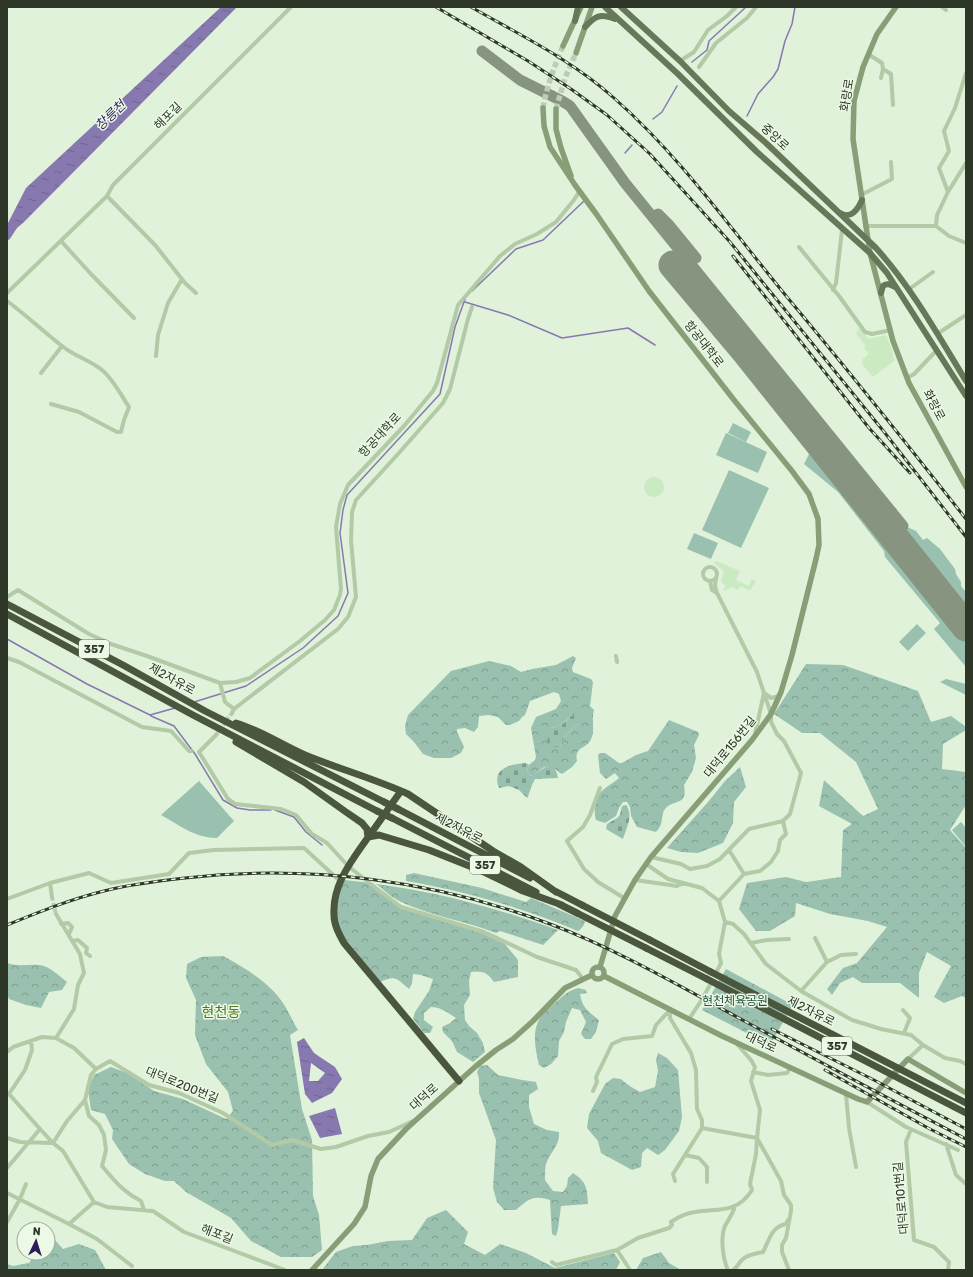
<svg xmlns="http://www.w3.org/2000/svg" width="973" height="1277" viewBox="0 0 973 1277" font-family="Rubik,'Noto Sans KR',sans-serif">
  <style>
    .grass { fill: #9ac1af }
    .forest { fill: url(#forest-crowns); fill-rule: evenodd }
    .cemetery { fill: url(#cemetery-stones) }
    .plaza { fill: #caeac1 }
    .water { fill: url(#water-ripples); fill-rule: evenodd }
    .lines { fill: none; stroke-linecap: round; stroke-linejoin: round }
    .stream { stroke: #8779af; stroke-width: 1.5 }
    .river { stroke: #8779af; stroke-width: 8 }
    .taxiway { stroke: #879480; stroke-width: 11 }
    .runway { stroke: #879480; stroke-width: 29 }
    .street-tunnel { stroke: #bcccb6; stroke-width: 4; stroke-dasharray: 4 2; stroke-linecap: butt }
    .secondary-tunnel { stroke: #bcccb6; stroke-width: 5.5; stroke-dasharray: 5.5 3; stroke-linecap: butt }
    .street { stroke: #b2caa6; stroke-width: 4 }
    .secondary { stroke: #879e77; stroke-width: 5.5 }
    .primary { stroke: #667858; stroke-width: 6 }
    .highway { stroke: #4a573e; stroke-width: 7 }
    .rail-casing { stroke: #2e3627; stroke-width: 3 }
    .rail { stroke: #ebf9e6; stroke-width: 1.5; stroke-dasharray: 4.5; stroke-linecap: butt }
    .highway-bridge { stroke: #4a573e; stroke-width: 7 }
    .labels { text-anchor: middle; stroke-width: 3; stroke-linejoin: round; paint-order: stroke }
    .shield { fill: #ebf9e6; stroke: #677060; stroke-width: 1 }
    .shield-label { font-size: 11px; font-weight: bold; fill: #2e3627 }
    .street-label { font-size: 12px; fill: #2e3627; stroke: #ebf9e6 }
    .park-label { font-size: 12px; fill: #2a5443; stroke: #ebf9e6 }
    .water-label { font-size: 13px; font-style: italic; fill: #2d1c58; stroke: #ebf9e6 }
    .quarter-label { font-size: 14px; fill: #507a1e; stroke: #ebf9e6 }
  </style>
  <defs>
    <pattern id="forest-crowns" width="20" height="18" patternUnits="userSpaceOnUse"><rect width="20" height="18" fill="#9ac1af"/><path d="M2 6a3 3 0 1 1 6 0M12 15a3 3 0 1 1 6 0" fill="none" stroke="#7e9e8e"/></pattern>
    <pattern id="cemetery-stones" width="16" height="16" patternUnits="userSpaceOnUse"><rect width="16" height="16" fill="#9ac1af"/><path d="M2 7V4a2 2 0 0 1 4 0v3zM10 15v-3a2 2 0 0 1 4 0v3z" fill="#7e9e8e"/></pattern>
    <pattern id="water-ripples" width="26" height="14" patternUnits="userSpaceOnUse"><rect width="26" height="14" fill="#8779af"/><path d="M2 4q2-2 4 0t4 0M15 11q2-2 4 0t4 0" fill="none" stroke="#6f648e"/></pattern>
  </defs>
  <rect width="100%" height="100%" fill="#e0f2da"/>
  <path class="grass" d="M733 423 751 432 746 442 728 433Z
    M726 433 767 452 758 473 716 455Z
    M814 449 966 639V667L934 629 940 623 885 557 884 551 838 492 804 464 810 452Z
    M729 470 769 488 741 548 702 530Z
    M898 525 902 530 907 527 916 531 923 540 927 538 940 549 955 569 956 574 961 582V586L966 592V619L893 528Z
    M694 533 718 543 711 559 687 549Z
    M917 624 926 633 908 651 899 642Z
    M946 679 966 684V695L940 682Z
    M199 781 234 821 217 838C195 838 179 825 161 815Z
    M961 822 966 828V847L952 830Z"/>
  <path class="forest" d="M573 656 576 658 572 668 573 672 591 679 593 682 590 706 594 710C591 720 596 732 590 741 584 750 574 747 577 761L572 767 562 774C558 772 555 768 551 767 542 764 538 775 530 776L527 771 529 765 535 760 536 757 531 728 536 717 556 709 561 701 559 694 554 692 530 701 525 715 522 717 519 721 510 725H506L498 717 489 715 479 716 478 727 474 732 465 728 457 729V732L464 747 461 753 451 758H434L423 754 414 742 406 734 405 726 408 715 451 671 489 661 511 666 521 672 532 669 556 665ZM572 715 579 723C570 730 564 736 560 747L551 728 561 725Z
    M806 664 843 665 918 691 931 722 951 716 966 727V730L943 744 942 769 966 772V805L950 830 966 848V998L962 996 944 1003 934 997 951 966 927 952 919 973V998L900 983H862L853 977 840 983 832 995 827 989 843 968 857 963 887 927 868 921 830 914 796 903 795 916 770 931H756L739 909 747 883 786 877 806 882 841 877 843 830 852 824 819 806 824 780 863 816 878 809 856 762 820 733H802L774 714Z
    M669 720 698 732 699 735 694 745 696 758 692 772 684 785C688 807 674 798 665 809 660 815 665 823 656 832L637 827 631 816 630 807 627 802H623L619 808 616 816 605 823 596 820C593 811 595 797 603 790 608 785 614 783 619 778L615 773 606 779 600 773 598 755 600 753H605L619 763H622L636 755 648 751Z
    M740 767 746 787 734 802 733 823 723 843 698 853 681 852 667 848 708 802 725 781Z
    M414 873 482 888 526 902 531 898 585 921C584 926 582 928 578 931 523 908 465 891 406 881V875Z
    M344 880 372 883 401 905 418 913 484 934 505 944 518 960V977L494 982C487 972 483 971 471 972L469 981 470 995 464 1005 465 1020 469 1026 477 1033 483 1043 485 1052 473 1062 457 1052 452 1041 443 1032 442 1027 450 1023 456 1018C448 1013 441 1007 431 1007L424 1013V1020L433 1027 430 1033H424L413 1019 415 1012 429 991 433 979 421 975 413 974 412 984 409 989C396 978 396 975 380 982L341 933 338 925 336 900Z
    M376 884C439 892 499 909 558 930L543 945 500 931 496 933C465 921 431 916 401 902 392 898 384 890 376 884Z
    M223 956C245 968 269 982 283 1003 289 1012 293 1022 298 1030L290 1035 302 1109 312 1140 313 1196 319 1215 322 1250 312 1257H281L251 1241 231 1218 186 1192 174 1181H165L145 1174 129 1164 112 1139 113 1130 105 1114 91 1110 88 1090 94 1075 111 1067 127 1073 154 1091 183 1099 226 1119 233 1111 228 1092 206 1064 195 1035 196 1000 186 978 187 964 201 957Z
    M7 963C18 967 28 964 39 965 50 966 59 976 67 982L62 990 49 992 41 1008 26 1005 9 999 7 994Z
    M726 969 793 1005 770 1045 702 1010Z
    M578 988 586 990 587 993 580 994C582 1008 589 1012 599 1020L596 1032 591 1039H585L581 1034 586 1022 580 1010 572 1008 566 1022 564 1032 559 1041 558 1056 551 1064 544 1068 539 1065C536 1052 532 1035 538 1022 541 1014 549 1009 555 1003 563 996 567 991 578 988Z
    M658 1053 667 1058 678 1070 682 1117 679 1131 665 1150 658 1155 647 1148 642 1153 641 1167 632 1170 601 1153 598 1141 587 1128 589 1114 605 1084 613 1078 621 1079 628 1085 640 1092 655 1087 658 1071 656 1060Z
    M487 1065 498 1075 522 1080 536 1082 538 1089 529 1095V1107L534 1124 547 1130 559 1132C560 1146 550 1152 546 1164 545 1168 545 1175 545 1180L553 1191 563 1192 567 1186 568 1178 573 1173C587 1182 587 1188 588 1204L561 1206 558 1229 556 1236 552 1234 550 1200C533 1195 529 1199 516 1210H504L497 1202 493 1188 496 1140 479 1093V1078L477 1072 480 1066Z
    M446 1210 468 1232 464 1244 485 1255 500 1244 526 1253 555 1268 614 1253 620 1262 616 1270H322L336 1252 353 1246 367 1245 388 1241 412 1240 427 1218Z
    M48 1232 63 1249 79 1244 95 1250 106 1270H7V1264L13 1266 29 1263 34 1256 27 1253H48Z
    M661 1252 669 1263 681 1270H636L643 1258Z"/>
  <path class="cemetery" d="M577 713 579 715V723C570 730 564 736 560 747H554L549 745C547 739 545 731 552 728 555 726 558 726 561 725 567 721 570 715 577 713Z
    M526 763 529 765 527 771 530 776C539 775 553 753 558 778L535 779 531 787 528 797 527 798 519 790 509 786 499 788C491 768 511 764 526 763Z
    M626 805C634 816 626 828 623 839L606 829 607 824 617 818 620 815 622 806Z"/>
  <path class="plaza" d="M859 328 869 339 886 335 892 350 894 361 873 377 862 364 863 362 862 360 869 354 864 348 866 346 856 334Z
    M644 487a10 10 0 1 1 20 0a10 10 0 1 1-20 0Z
    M716 561 740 571 736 580 749 586 752 579 756 581 750 591 740 586 738 590 732 587 724 591 723 589 726 586 721 582 724 571 714 563Z"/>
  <path class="water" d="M221 7H237L23 223 7 236V225L26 188Z
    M304 1038 314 1053 335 1067 342 1079 332 1093 312 1103 305 1094 297 1042ZM311 1063 325 1073 318 1081H309Z
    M335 1108 342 1134 320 1138 309 1116Z"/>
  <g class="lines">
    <path class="stream" d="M692 62 707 50 709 41 746 7
      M747 116 758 94 773 77 778 69 785 41 792 24 795 7
      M653 119 662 112 677 86
      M625 153 632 145
      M472 291 516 249 543 240 584 201
      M465 302 508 315 562 338 628 328 655 345
      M7 639 87 684 150 715 175 708
      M194 702 246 686 303 648 338 616 348 593 340 533 343 510 347 495 440 394 455 327 465 299
      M151 716 174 726 195 754 223 800 237 808 250 810H271
      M275 810 294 817 306 832 322 845"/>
    <path class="river" d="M7 236 14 225"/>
    <path class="taxiway" d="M482 51 520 80 562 101 570 106 625 183 903 526
      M658 214 669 225 696 258
      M810 433 820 424
      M889 531 887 526 891 519 892 512"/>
    <path class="runway" d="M673 265 746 352 966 627"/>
    <path class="street-tunnel" d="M216 735 232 713
      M52 897 56 914"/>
    <path class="secondary-tunnel" d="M543 108C547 86 554 67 563 46
      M556 109 565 78 576 53"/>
    <path class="street" d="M942 7 946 10
      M868 54 882 63 883 69 891 74 893 105
      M680 61 694 52 708 30 727 16 736 7
      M699 67 716 43 747 18 756 7
      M881 78 883 69
      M948 192 939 168 949 151 944 131 955 108 966 73
      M861 195 892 179 891 162
      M107 196 155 245 185 283 196 293
      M865 226H936
      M936 226 937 215 948 192 966 163
      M936 226 949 236 966 243
      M61 241 90 273 134 318
      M799 247 839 296 865 332 872 334 891 330
      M833 290 836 283 842 230
      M908 290 933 272
      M7 293 107 196 113 185 291 7
      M7 301C26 315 43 331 62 346 74 356 90 360 102 370 113 379 121 395 129 407L124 420 121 432H117L79 412 51 404
      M937 334 966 315
      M156 356 158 335 168 303 182 279
      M41 373 62 346
      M907 378 914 374 937 350
      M703 574a7 7 0 1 1 14 0a7 7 0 1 1-14 0Z
      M716 578 715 586 717 593 757 672 771 714V722L777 734 784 741 801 773 790 814 783 821
      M710 581 712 590 717 593
      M7 597 18 590 89 634 111 644 147 656 220 683 225 702 234 709 232 713
      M616 656 617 662
      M7 658 19 662 142 727 171 731 189 751H191
      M220 683 236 682 250 678 300 641 325 620 334 610 340 595 341 589 336 527 340 504 348 485 404 426 433 391 437 383 458 305 500 256 515 244 537 234 556 222 574 200 579 192
      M234 709 338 629 348 617 356 597 351 540 352 512 356 500 398 454 443 403 450 389 468 319 472 307
      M755 734 764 693 771 698 779 696
      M216 735 199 752 228 799 235 804 281 809 296 815 312 834 327 843 348 866 377 889 401 907 484 932 537 957 576 970 583 979
      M600 788 590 815 583 827 567 841 584 869 598 882 624 898
      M729 850 744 874
      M651 857 681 864 690 869 707 866 720 859 749 829 783 821
      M646 864 668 879 702 888 719 901 744 874
      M744 874 760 871 771 862 778 851 780 840 786 834 783 821
      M635 880 677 886 683 883
      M50 883 52 897
      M7 899 50 883 89 873 111 883 169 874 189 853 214 850 304 848 341 882
      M719 901 725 922 733 924 744 934 766 964 801 991 852 1020 881 1029 911 1035 923 1045 945 1058 960 1061 966 1064
      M56 914 80 954 84 973 78 985 74 1009 56 1038
      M61 924 68 923 72 927 69 934
      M815 938 827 962
      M73 941 78 940 87 948 86 953 90 956
      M751 943 767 940 789 939
      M715 975 721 963 719 954 725 922
      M801 991 827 962 841 955 856 954
      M704 996 712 981
      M670 1009V1018L691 1053 696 1070 697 1109 702 1120V1128L673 1174 675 1181
      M903 1010 910 1018 904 1033
      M689 1019 701 1001
      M736 1043 751 1060 755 1067 751 1081 760 1110 757 1138 781 1181 784 1195 791 1205V1211L786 1238 782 1245V1252L789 1270
      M7 1052 13 1047 42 1037 56 1038 74 1048 96 1069 110 1061 149 1085 179 1093 223 1113 272 1145 292 1140 321 1149 336 1147 368 1136 389 1132 413 1121
      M908 1059 923 1045
      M753 1072 768 1075 787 1073 790 1068
      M593 1091 597 1082 596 1077 612 1044 623 1039 652 1036 656 1025 670 1010
      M846 1094 849 1128 856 1167
      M85 1100 89 1116 99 1125 104 1135 106 1150 102 1166C115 1181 123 1192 141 1201L144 1210
      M867 1102 906 1127 958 1150
      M40 1129 53 1143 67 1121 85 1100 91 1075 96 1069
      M911 1129 906 1142 914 1240 934 1247 949 1262 948 1270
      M7 1138 20 1142 53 1143 63 1151 94 1202
      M946 1144 956 1175 966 1184
      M685 1155 699 1158 707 1167V1182
      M7 1168 40 1129 9 1094 25 1070 32 1050 31 1041
      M7 1193 69 1224 94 1202 107 1207 153 1211 184 1232 285 1270
      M7 1222 20 1199 26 1184
      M69 1224 97 1239 132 1266
      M617 1250 630 1270
      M552 1262 556 1265 617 1250 638 1238 669 1228 672 1225 671 1222C678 1217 687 1213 695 1212 718 1208 737 1214 752 1190L750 1184 756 1154 757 1138 702 1128
      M728 1270C723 1259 720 1238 725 1226 728 1220 732 1215 734 1209L733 1207
      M733 1270C737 1268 738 1264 742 1260 746 1255 757 1253 763 1252 770 1239 771 1227 786 1224L788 1220"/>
    <path class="secondary" d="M896 7 877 34 863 67 854 101 853 139 870 253 893 341 909 383 966 487
      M563 46 581 7
      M576 53 592 7
      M543 108 544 126 550 147 575 185 597 215 649 291 734 400 792 471 809 494 818 519 819 545 816 559 792 655 781 692 771 714 752 740 651 857 635 880 615 916 600 967
      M556 109V129L561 148 571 176
      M592 973a6 6 0 1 1 12 0a6 6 0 1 1-12 0Z
      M604 976 722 1036 858 1099 867 1102 908 1059 966 1093
      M312 1270 354 1224 365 1207 371 1176 378 1159 406 1129 476 1066 496 1050 513 1039 533 1021 565 988 592 975"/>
    <path class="primary" d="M605 7 678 74 757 152 870 253 887 273 966 396
      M621 7 680 61 729 111 766 143 876 248C912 288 938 335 966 381
      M575 21 578 7
      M585 27C595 16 600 13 615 19
      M840 213C851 220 858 209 862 200
      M881 293 883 286C887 283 890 284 895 287"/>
    <path class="highway" d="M7 604 123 665 205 711 384 802
      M7 614 193 715 377 811
      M236 723C260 730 282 745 305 755 339 769 375 779 408 794L493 851 521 867 556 892
      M236 742 304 782 346 812 362 823 367 829 368 837 379 835 429 850 482 871 523 891 562 905
      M401 791C390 806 380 821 369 836 353 859 332 884 334 915 334 925 339 934 344 943L459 1081
      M398 809 530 878
      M392 818 536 892
      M553 890 582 905
      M559 904 577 913
      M650 940 711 972
      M646 948 707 979"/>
    <defs>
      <path id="rail" d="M436 7 528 61 571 89 607 115 650 154 730 242 885 433 966 537
        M471 7C520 35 572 60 614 98 680 156 731 229 787 297 848 370 907 444 966 519
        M733 256 869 428 910 473
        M7 925C39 912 71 899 104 891 131 884 158 881 185 878 308 864 435 880 550 924 619 950 683 988 748 1023 820 1062 893 1101 966 1139
        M772 1029 874 1080 966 1129
        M825 1070 928 1128 966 1147"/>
    </defs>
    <use href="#rail" class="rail-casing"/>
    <use href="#rail" class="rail"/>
    <path class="highway-bridge" d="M384 802 398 809
      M377 811 392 818
      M582 905 650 940
      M577 913 646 948
      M711 972 966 1103
      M707 979 966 1113"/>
  </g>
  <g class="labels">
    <g class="shield">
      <rect x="79" y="640" width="30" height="18" rx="3"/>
      <rect x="470" y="856" width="30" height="18" rx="3"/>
      <rect x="822" y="1037" width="30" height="18" rx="3"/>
    </g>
    <g class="shield-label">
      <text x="94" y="653">357</text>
      <text x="485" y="869">357</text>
      <text x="837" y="1050">357</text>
    </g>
    <g class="street-label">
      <text transform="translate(847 95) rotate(-81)" y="4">화랑로</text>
      <text transform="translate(168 116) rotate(-45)" y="4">해포길</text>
      <text transform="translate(775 137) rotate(43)" y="4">중앙로</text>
      <text transform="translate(704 344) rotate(52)" y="4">항공대학로</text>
      <text transform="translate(934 405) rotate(62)" y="4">화랑로</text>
      <text transform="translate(380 435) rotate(-47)" y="4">항공대학로</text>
      <text transform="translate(172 679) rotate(29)" y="4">제2자유로</text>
      <text transform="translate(730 747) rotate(-51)" y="4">대덕로156번길</text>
      <text transform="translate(459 828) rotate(27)" y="4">제2자유로</text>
      <text transform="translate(811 1011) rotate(27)" y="4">제2자유로</text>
      <text transform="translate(761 1042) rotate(25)" y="4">대덕로</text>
      <text transform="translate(182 1085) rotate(22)" y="4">대덕로200번길</text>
      <text transform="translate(424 1097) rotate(-42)" y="4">대덕로</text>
      <text transform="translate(901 1198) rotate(-95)" y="4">대덕로101번길</text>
      <text transform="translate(217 1234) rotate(21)" y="4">해포길</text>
    </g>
    <g class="park-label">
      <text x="735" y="1005">현천체육공원</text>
    </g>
    <g class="water-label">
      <text transform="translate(110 115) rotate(-44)" y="5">창릉천</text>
    </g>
    <g class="quarter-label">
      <text x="221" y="1017">현천동</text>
    </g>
  </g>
  <rect width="973" height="1277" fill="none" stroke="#2e3627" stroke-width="16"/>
  <g transform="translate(36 1241) rotate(4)"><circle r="19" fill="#ebf9e6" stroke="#9fab9a"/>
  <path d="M0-3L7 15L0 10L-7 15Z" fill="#2d1c58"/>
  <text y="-6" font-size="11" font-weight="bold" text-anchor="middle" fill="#2e3627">N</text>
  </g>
</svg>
